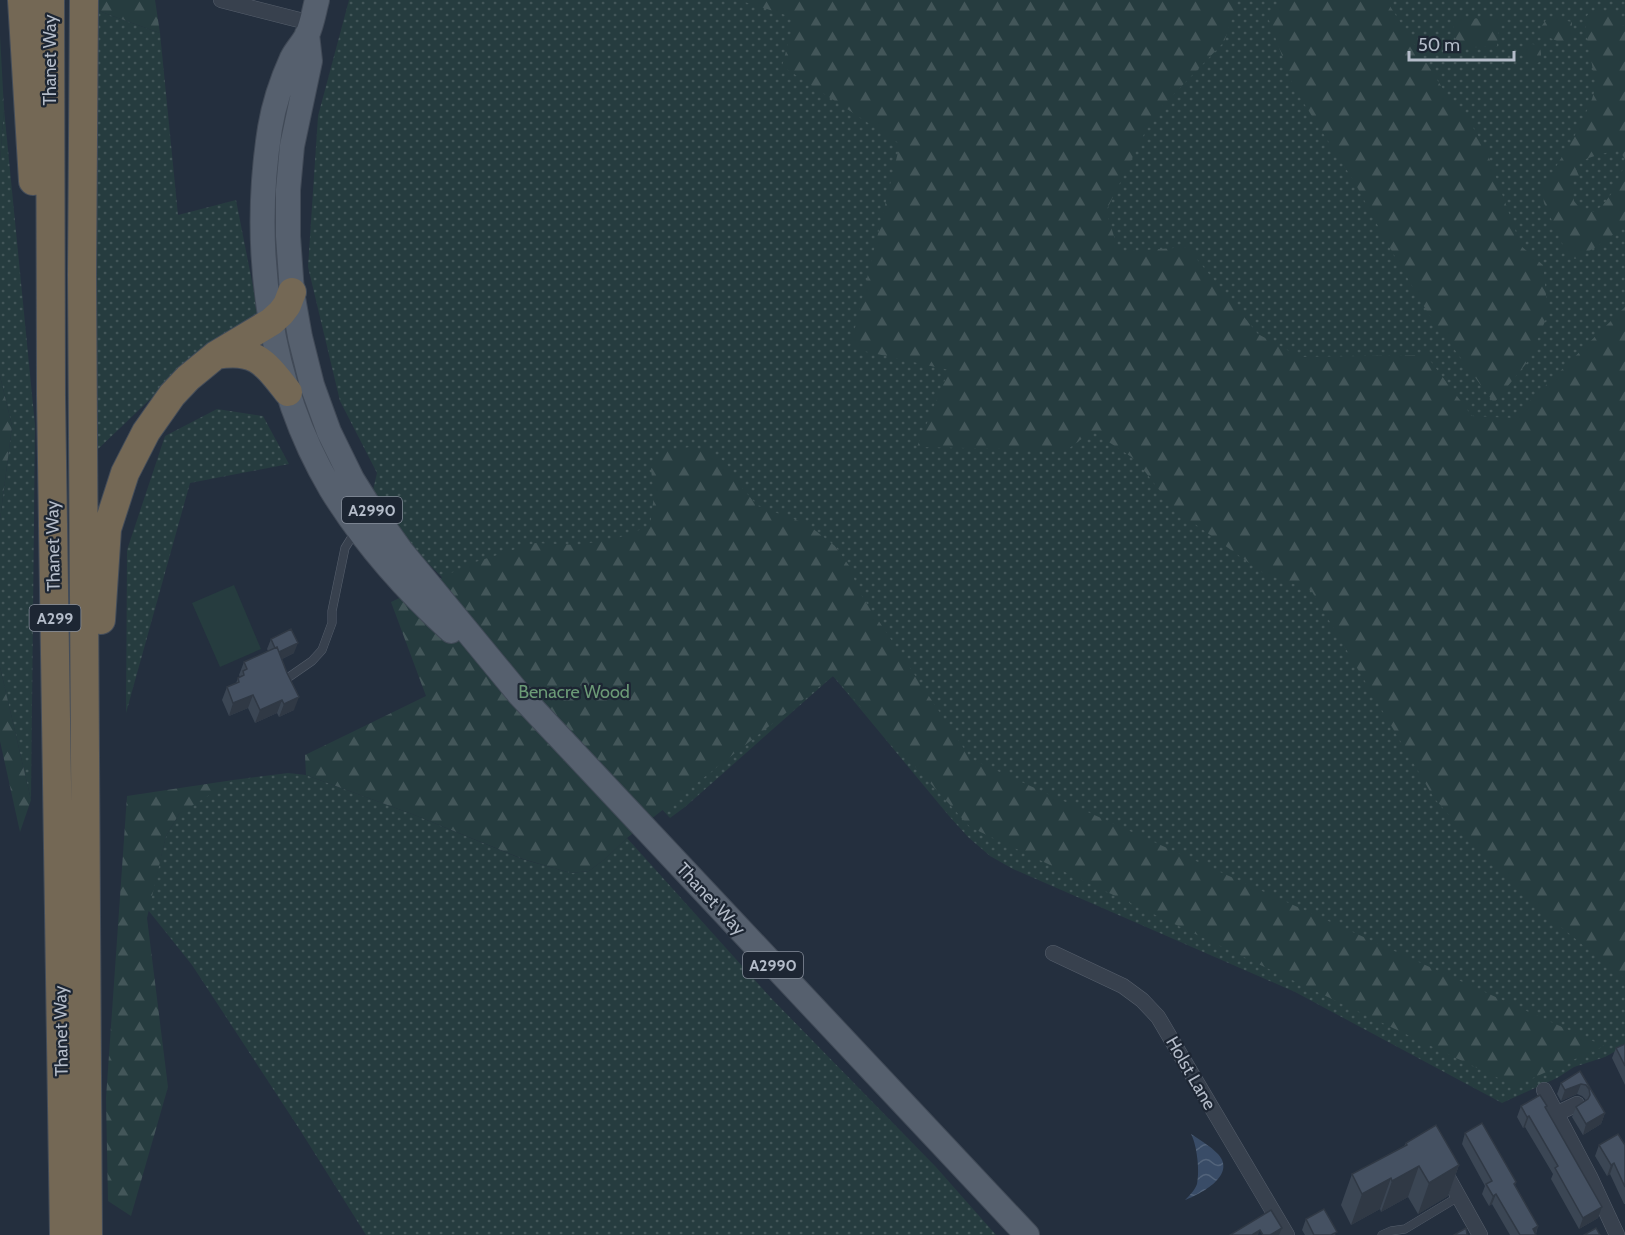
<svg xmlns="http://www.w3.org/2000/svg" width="1625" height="1235" viewBox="0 0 1625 1235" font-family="Cabin,sans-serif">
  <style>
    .grass { fill: url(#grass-dots) }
    .forest { fill: url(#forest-firs) }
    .garden { fill: #263c3f }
    .water { fill: url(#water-waves) }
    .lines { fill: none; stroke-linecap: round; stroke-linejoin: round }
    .lane-casing { stroke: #565f6c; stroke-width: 9 }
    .street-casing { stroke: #565f6c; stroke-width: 16 }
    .primary-casing { stroke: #414a57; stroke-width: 26 }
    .highway-casing { stroke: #434c59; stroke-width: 30 }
    .lane { stroke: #38414e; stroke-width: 8 }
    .street { stroke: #38414e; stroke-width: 15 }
    .primary { stroke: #56606e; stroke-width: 24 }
    .highway { stroke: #746855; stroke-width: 28 }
    .wall { fill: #3b4654 }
    .shaded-wall { fill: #303945 }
    .building { fill: #455162; stroke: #303945; stroke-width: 1.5 }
    .labels { text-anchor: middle; stroke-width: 4.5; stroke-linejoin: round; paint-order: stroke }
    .shield { fill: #1d2633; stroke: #878f9c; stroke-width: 1.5 }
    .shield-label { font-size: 16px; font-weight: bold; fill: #b4bcc9 }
    .street-label { font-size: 18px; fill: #b4bcc9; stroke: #1d2633 }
    .park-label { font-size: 18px; fill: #6b9a76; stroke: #1d2633 }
  </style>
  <defs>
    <pattern id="grass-dots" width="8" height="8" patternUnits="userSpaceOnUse" patternTransform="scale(1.5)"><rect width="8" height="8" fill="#263c3f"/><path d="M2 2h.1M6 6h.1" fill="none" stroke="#435659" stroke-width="1.8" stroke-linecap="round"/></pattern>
    <pattern id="forest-firs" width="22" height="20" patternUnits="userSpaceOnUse" patternTransform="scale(1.5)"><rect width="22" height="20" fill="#263c3f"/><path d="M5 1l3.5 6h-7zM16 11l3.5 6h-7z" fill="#435659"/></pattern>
    <pattern id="water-waves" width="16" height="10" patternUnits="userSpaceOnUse" patternTransform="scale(1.5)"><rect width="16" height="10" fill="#394c67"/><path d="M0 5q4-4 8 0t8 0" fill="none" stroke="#53647b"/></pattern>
  </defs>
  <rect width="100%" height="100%" fill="#242f3e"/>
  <path class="grass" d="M349 0H1625V1046L1605 1057 1574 1067 1557 1078 1502 1103 1295 992 1013 869 990 856 968 837 949 816 833 676 685 807 670 818 536 673 421 556 397 527 373 490 377 473 340 401 308 267 318 116Z
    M96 10 160 33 178 215 236 200 258 312 184 367 96 451Z
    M4 109 35 425 31 800 0 667V520L12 426 0 376V161Z
    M217 409 263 416 289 464 190 483 126 713 127 550 165 436Z
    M288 773 306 775 412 814 522 859 571 873 589 871 605 859 627 838 771 998 936 1167 996 1235H366L300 1130 192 965 148 910 166 836 179 814 207 793 233 780Z"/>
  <path class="forest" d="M96 0H155L160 33 96 10Z
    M738 0H1238L1224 42 1153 116 1106 211 1119 252 1187 247 1258 334 1300 357 1426 355 1472 416 1513 418 1625 307V978L1614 971 1512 886 1434 798 1311 590 1263 573 1174 509 1136 460 1092 431 1067 450 917 447 949 370 850 348 900 144 782 66 795 18Z
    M1281 0H1386L1445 92 1463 111 1485 147 1521 246 1543 265 1548 314 1529 360 1494 403 1429 315 1386 241 1355 183 1294 88 1267 15Z
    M1590 12H1618L1620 25 1625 26V159L1619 150C1606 153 1582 157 1575 167L1579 176 1571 182 1574 201 1581 210 1594 212C1611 200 1620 181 1625 161V220C1616 238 1592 249 1575 259L1567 254 1544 203 1543 188 1574 137 1591 102 1596 86 1586 33V17Z
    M1548 17 1572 22V36L1566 45 1539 33 1541 27Z
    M1489 18 1500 19 1497 46 1462 48C1454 37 1451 33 1455 19Z
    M0 35 4 109 0 161Z
    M1532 44 1539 45 1541 53V61L1534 65 1526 61 1523 54 1525 47Z
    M0 376 12 426 0 520Z
    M690 447 710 451 726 463 743 489 758 506 807 524 835 546 850 567 858 590 971 759 1604 1046 1515 1086 970 827 833 676 627 838 605 859 589 871 571 873 523 859 412 814 306 775 305 755 426 696 391 602 472 563 535 543 577 545 615 539 650 526 654 495 651 469 664 451Z
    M0 667 31 800 20 832 0 741Z
    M233 780 179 814 166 836 147 918 168 1087 131 1216 108 1201 106 1098 127 796Z"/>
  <path class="garden" d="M234 585 261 649 220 667 192 603Z"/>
  <path class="water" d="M1191 1134C1200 1140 1210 1146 1218 1154 1237 1175 1201 1194 1185 1200 1189 1196 1195 1190 1197 1184 1200 1171 1197 1145 1191 1134Z"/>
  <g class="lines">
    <defs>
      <path id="lane" d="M289 677 312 661 322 650 332 623V611L345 548 355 532
        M1382 1235 1391 1231 1405 1229 1458 1197"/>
      <path id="street" d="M221 0 311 23
        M1053 953 1123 986 1142 1000 1158 1017 1287 1235
        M1544 1090 1590 1177 1617 1235
        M1556 1114 1577 1104
        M1442 1167 1480 1235"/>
      <path id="primary" d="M317 0C314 11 312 25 307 35 303 43 296 50 292 58 282 80 274 104 270 128 251 248 268 383 331 489 364 543 405 589 451 631
        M307 34 310 61 292 146 288 190V236L292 292 300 337 312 385 329 432 352 479 367 503 402 552 519 694 1027 1235"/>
      <path id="highway" d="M22 0 33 181
        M50 0 51 396 64 1235
        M84 0 82 275 88 1235
        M216 355C256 348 265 363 288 392
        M101 620 107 529 125 473 146 432 172 395 188 378 216 355 271 322 281 313 287 305 292 292"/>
    </defs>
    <use href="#lane" class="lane-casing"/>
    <use href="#street" class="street-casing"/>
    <use href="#primary" class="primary-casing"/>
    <use href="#highway" class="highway-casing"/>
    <use href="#lane" class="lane"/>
    <use href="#street" class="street"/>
    <use href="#primary" class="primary"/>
    <use href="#highway" class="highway"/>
  </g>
  <path class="wall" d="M271 639 294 653 282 659 294 710 279 717 277 713 255 723 248 708 229 716 222 700 227 687 236 683 238 678 240 677 239 675 244 662 268 651 267 649Z
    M1625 1044V1085L1612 1058 1616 1048Z
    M1580 1071 1605 1113 1601 1124 1583 1135 1572 1117 1576 1107 1586 1101 1585 1099 1582 1096 1577 1094 1561 1101 1557 1094 1561 1083Z
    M1521 1106H1547L1546 1108 1602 1207 1598 1218 1579 1229 1551 1179 1553 1174 1525 1127 1523 1128 1517 1117Z
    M1465 1133 1516 1182 1515 1185 1538 1226 1536 1234V1235H1510L1492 1204 1489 1206 1482 1194 1485 1186 1462 1144Z
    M1406 1143 1459 1165 1448 1196 1418 1214 1408 1197 1381 1212 1380 1209 1351 1225 1341 1205 1352 1174 1404 1146Z
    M1599 1145H1625V1204H1624L1610 1174 1607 1176 1595 1156Z
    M1306 1219 1336 1235H1305L1302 1230Z"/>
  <path class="shaded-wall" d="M298 643 294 653 274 663 277 653Z
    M253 695 248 708 229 716 233 703Z
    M299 697 294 710 279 717 284 704Z
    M282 700 277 713 255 723 260 710Z
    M1581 1084 1577 1094 1561 1101 1565 1090Z
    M1605 1113 1601 1124 1583 1135 1586 1124Z
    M1529 1116 1525 1127 1523 1128 1527 1117Z
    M1614 1163 1610 1174 1607 1176 1611 1165Z
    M1459 1165 1448 1196 1418 1214 1429 1183Z
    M1419 1166 1408 1197 1381 1212 1392 1181Z
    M1391 1178 1380 1209 1351 1225 1362 1194Z
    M1496 1194 1492 1204 1489 1206 1493 1196Z
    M1602 1207 1598 1218 1579 1229 1583 1218Z
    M1538 1226 1535 1235 1533 1229Z
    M1282 1228 1279 1235H1270Z
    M1260 1230 1258 1235H1252Z"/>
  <path class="building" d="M291 629 298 643 279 652 277 647 275 648 271 639Z
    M277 647 287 673 299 697 284 704 282 700 260 710 253 695 233 703 227 687 239 682 238 678 244 675 243 671 247 669 244 662Z
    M1625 1044V1066L1616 1048Z
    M1580 1071 1605 1113 1586 1124 1576 1107 1588 1099 1590 1095 1589 1089 1586 1085 1581 1084 1565 1090 1561 1083Z
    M1540 1095 1547 1106 1545 1107 1602 1207 1583 1218 1555 1168 1558 1166 1529 1116 1527 1117 1521 1106Z
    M1482 1123 1516 1182 1514 1184 1538 1226 1533 1229 1536 1235H1520L1496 1194 1493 1196 1486 1184 1492 1181 1465 1133Z
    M1436 1125 1459 1165 1429 1183 1419 1166 1392 1181 1391 1178 1362 1194 1352 1174 1407 1145 1406 1143Z
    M1618 1134 1625 1145V1187L1614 1163 1611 1165 1599 1145Z
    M1324 1209 1337 1232 1331 1235H1314L1306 1219Z
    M1271 1210 1282 1228 1270 1235H1263L1260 1230 1252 1235H1230Z
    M1466 1228 1467 1235H1454Z
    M1596 1228 1600 1235H1584Z"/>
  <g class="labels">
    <g class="shield">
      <rect x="342" y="497" width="60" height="26" rx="4.5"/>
      <rect x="29.5" y="605" width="51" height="26" rx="4.5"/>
      <rect x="743" y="952" width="60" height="26" rx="4.5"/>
    </g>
    <g class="shield-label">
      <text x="372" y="516">A2990</text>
      <text x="55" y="624">A299</text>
      <text x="773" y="971">A2990</text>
    </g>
    <g class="street-label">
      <text transform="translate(50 60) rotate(-90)" y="6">Thanet Way</text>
      <text transform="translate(53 546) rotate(-91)" y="6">Thanet Way</text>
      <text transform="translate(711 899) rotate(47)" y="6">Thanet Way</text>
      <text transform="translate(61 1031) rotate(-91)" y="6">Thanet Way</text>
      <text transform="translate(1191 1073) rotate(60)" y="6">Holst Lane</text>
    </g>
    <g class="park-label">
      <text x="574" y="698">Benacre Wood</text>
    </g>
  </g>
  <path d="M1409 51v9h105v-9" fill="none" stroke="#b4bcc9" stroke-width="3"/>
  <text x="1418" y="51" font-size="18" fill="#b4bcc9" stroke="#1d2633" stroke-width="4.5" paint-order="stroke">50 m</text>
</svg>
